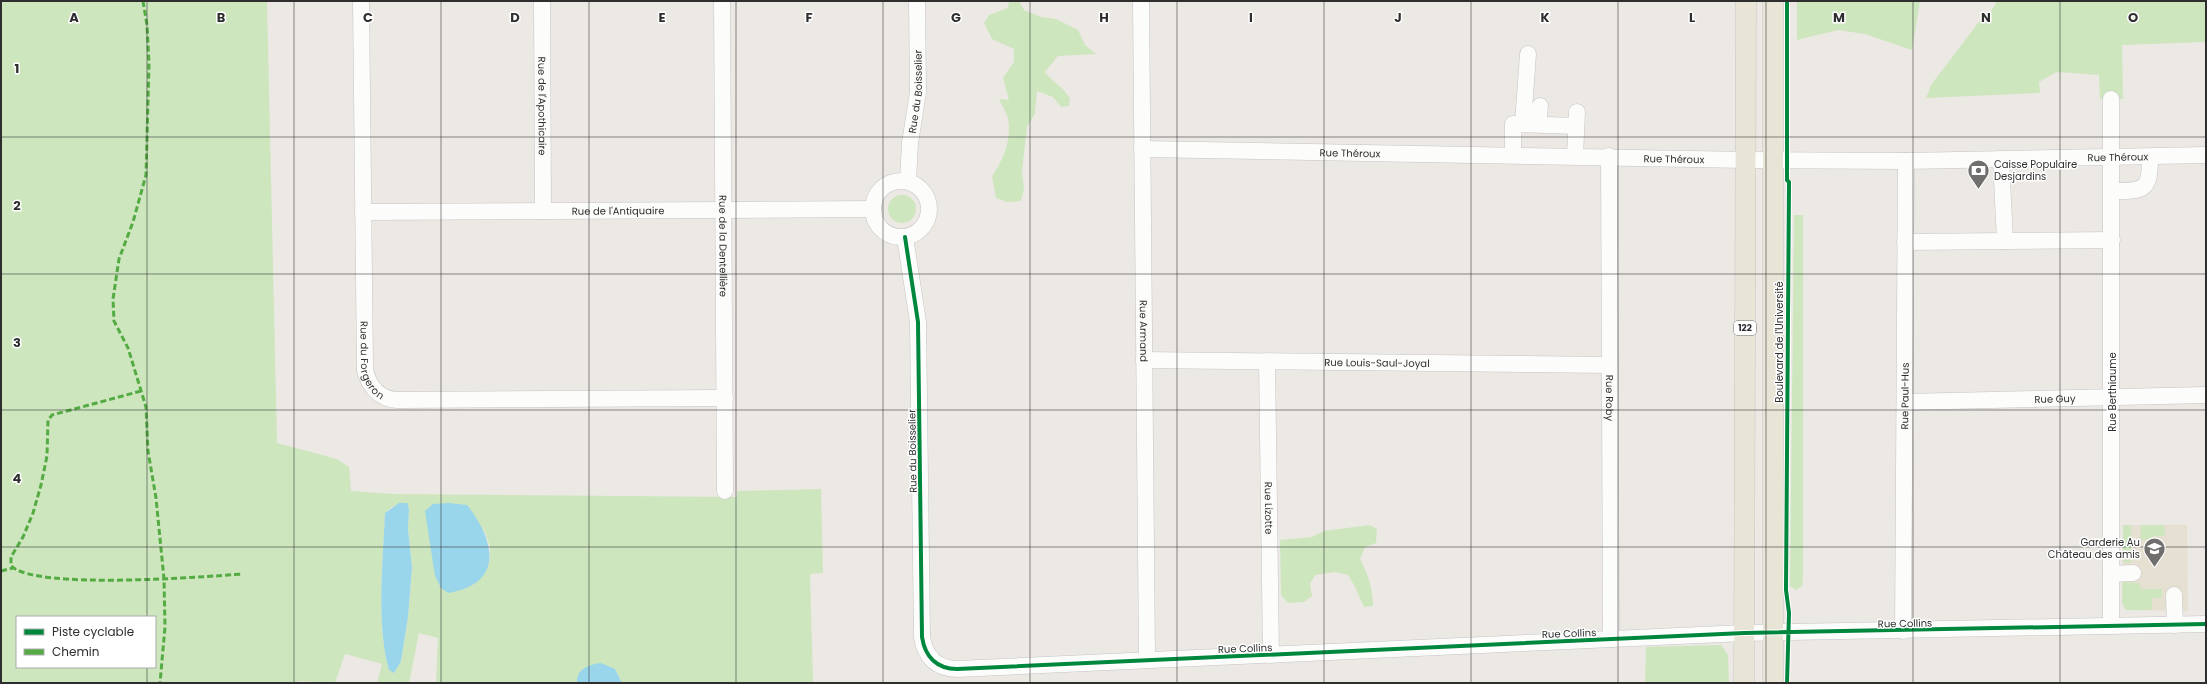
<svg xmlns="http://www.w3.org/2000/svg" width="2207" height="684" viewBox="0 0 2207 684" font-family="Poppins,sans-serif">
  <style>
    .education { fill: #e6e0d3 }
    .green { fill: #cee6be; fill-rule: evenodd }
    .water { fill: #99d6ec }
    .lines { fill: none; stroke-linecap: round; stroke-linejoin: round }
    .minor-casing { stroke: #c5c4c5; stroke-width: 17 }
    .major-casing { stroke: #c6c5c4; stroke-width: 21 }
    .minor { stroke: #fcfcfb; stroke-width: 16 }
    .major { stroke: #e8e4d6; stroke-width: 20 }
    .quiet { stroke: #54ab44; stroke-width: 3; stroke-dasharray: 6 3; stroke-linecap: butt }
    .cycleway-casing { stroke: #fff; stroke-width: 6 }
    .cycleway { stroke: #00873e; stroke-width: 4 }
    .grid { fill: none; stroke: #2e2e2e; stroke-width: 1; stroke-opacity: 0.55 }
    .labels { text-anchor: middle; stroke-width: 3; stroke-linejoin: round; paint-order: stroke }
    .shield { fill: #fff; stroke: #6d6d6d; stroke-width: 1 }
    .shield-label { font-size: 9px; font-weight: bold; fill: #2e2e2e }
    .street-label { font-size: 10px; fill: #2e2e2e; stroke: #fff }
    .poi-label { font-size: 10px; fill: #2e2e2e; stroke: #fff; text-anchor: start }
    .grid-label { font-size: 13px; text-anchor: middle; font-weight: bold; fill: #2e2e2e; stroke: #fff; stroke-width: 3; stroke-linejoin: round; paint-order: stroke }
  </style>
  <rect width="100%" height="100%" fill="#ece8e4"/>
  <path class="education" d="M2123 525H2187L2188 611 2126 610 2124 608 2122 603Z"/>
  <path class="green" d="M1 1H267L277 443 337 459 349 467 351 491 394 494 737 497V491L821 489 823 573 810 574 813 683H622L615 669 577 679V683H436L438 638 419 633 409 683H377L382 664 345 654 335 683 299 681 298 683H1ZM393 506 409 509 408 529 412 567 408 617 401 661 394 672 389 670C376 624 383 561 385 513ZM483 528 490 546 489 566ZM17 617H155V667H17Z
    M1009 1H1019L1024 10 1041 17 1056 19 1078 30 1085 45 1096 54 1058 56 1045 72C1054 84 1062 85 1070 99L1069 106 1061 107 1053 97 1037 91 1035 114 1027 127 1022 171 1024 189 1021 201 1007 202 996 198 992 176C1003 161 1012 139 1008 119 1007 113 1002 106 999 99L1009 100 1003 78 1014 62V49L992 39 984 23 989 15 1008 8Z
    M1797 1H1920L1912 50 1865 34 1838 30 1797 40Z
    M1997 1H2206V42L2122 45 2123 99H2100L2099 75 2057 72 2039 82 2040 93 1926 98 1931 85 1985 14 1989 15Z
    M888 209a14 14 0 1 1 28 0a14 14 0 1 1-28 0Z
    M1794 215H1803V575L1802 586 1796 590 1790 586Z
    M1370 525 1377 529 1376 543 1365 547 1360 559C1368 574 1373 589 1373 606L1364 607 1354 585 1348 575 1335 572 1315 575 1310 584 1312 596 1304 602 1288 603 1281 595 1280 540 1312 537 1324 531Z
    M2123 525H2131V563L2123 562Z
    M2141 525H2164L2165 536H2153V539L2140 540Z
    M2122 582 2140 583 2141 589H2162V598H2153L2151 610H2126L2122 603Z
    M1721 645 1728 655 1729 683H1645L1646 647Z"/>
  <path class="water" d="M399 503H407L409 509 408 529 412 567 408 617 401 661 394 673 389 670C376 624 383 561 385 513Z
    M449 503 467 505C495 540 505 584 448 593L441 588 435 576 425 511 433 504Z
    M601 663 615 669 622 683H577C576 669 590 664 601 663Z"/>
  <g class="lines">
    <defs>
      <g id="minor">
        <path id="s1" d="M361 1 365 370C369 387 380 399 397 400L725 398"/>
        <path id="s2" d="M542 1 543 211"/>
        <path id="s3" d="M722 1 725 491"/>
        <path id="s4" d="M1141 1 1147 660"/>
        <path d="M1523 124 1528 54"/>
        <path d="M1538 124 1540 106"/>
        <path id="s5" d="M1142 149 1746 160 1906 161 2206 155"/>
        <path d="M1513 155V124L1576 126"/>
        <path d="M1575 156 1577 112"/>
        <path id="s6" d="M1609 156 1611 639"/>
        <path d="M2001 159 2005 241"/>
        <circle cx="901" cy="209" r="28"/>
        <path id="s7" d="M908 181 910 143 918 92 917 1"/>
        <path d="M2112 191C2145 191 2150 191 2150 157"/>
        <path id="s8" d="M363 212 873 209"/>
        <path d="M905 237 918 322 922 637C925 657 937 669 957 669L1744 633 2206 624"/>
        <path d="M1905 242 2112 240"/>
        <path id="s9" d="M1144 360 1609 365"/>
        <path id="s10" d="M1267 361 1271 655"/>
        <path id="s11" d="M1905 402 2206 395"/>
        <path d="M2111 574 2133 573"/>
        <path d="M2174 595 2175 625"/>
        <path d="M2111 626V99"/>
        <path id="s12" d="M1903 631 1906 161"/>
      </g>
      <path id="major" d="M1744 683 1746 1
        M1773 683V1"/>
    </defs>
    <use href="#minor" class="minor-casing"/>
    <use href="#major" class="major-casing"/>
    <use href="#minor" class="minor"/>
    <use href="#major" class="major"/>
    <path class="quiet" d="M143 1 147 25 149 63 146 175 133 222 119 259 113 299 114 321 128 348 146 407 148 451 156 498 164 579 165 627 160 683
      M141 391 52 415 48 420 47 456 41 485 33 513 23 537 11 557V566C36 590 202 577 242 574
      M1 571 13 568"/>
    <defs>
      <path id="cycleway" d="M905 237 918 322 922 637C925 657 937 669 957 669L1744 633 2206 624
        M1787 683 1789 613 1786 590 1789 182 1787 180V1"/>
    </defs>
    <use href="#cycleway" class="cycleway-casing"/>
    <use href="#cycleway" class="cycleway"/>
  </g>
  <path class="grid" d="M147 1V617M294 1V683M441 1V683M589 1V683M736 1V683M883 1V683M1030 1V683M1177 1V683M1324 1V683M1471 1V683M1618 1V683M1766 1V683M1913 1V683M2060 1V683M1 137H2206M1 274H2206M1 410H2206M1 547H2206M147 667V683"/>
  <defs>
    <symbol id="bank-pin" viewBox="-11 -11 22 30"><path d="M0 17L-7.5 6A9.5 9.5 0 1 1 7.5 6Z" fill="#706f6e" stroke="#fff"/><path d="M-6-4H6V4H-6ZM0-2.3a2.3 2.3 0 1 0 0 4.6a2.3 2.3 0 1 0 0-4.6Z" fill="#fff"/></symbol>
    <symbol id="school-pin" viewBox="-11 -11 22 30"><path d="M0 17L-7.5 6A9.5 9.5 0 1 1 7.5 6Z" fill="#706f6e" stroke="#fff"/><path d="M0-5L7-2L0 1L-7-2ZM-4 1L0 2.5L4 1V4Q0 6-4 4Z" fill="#fff"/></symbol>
  </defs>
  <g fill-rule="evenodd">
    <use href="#bank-pin" x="1966" y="158" width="25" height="34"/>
    <use href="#school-pin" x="2142" y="536" width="25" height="34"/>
  </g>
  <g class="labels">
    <rect class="shield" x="1734" y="321" width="22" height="14" rx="3"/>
    <g class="shield-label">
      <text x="1745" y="331">122</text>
    </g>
    <g class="street-label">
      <text dy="4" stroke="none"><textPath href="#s7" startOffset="90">Rue du Boisselier</textPath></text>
      <text dy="4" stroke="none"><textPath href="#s2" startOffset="105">Rue de l'Apothicaire</textPath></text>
      <text dy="4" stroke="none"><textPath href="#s5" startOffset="208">Rue Théroux</textPath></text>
      <text dy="4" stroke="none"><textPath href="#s5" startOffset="976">Rue Théroux</textPath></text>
      <text dy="4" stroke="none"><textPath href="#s5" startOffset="532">Rue Théroux</textPath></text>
      <text dy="4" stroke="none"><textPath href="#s8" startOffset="255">Rue de l'Antiquaire</textPath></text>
      <text dy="4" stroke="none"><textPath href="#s3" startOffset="245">Rue de la Dentellière</textPath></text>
      <text dy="4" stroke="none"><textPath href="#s4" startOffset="330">Rue Armand</textPath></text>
      <text transform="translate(1779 342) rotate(-90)" y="4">Boulevard de l'Université</text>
      <text dy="4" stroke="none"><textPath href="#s1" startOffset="361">Rue du Forgeron</textPath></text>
      <text dy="4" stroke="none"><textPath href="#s9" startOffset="233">Rue Louis-Saul-Joyal</textPath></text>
      <text transform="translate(2112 392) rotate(-90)" y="4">Rue Berthiaume</text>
      <text dy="4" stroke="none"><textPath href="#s12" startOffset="235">Rue Paul-Hus</textPath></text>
      <text dy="4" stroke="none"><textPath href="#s6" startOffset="242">Rue Roby</textPath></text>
      <text dy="4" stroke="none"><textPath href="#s11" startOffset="150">Rue Guy</textPath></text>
      <text transform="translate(912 451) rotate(-91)" y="4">Rue du Boisselier</text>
      <text dy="4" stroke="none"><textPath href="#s10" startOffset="147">Rue Lizotte</textPath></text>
      <text transform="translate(1905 623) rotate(-1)" y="4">Rue Collins</text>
      <text transform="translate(1569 633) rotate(-2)" y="4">Rue Collins</text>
      <text transform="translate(1245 648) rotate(-2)" y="4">Rue Collins</text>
    </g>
    <g class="poi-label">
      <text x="1994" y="168">Caisse Populaire<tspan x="1994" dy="12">Desjardins</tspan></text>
      <text x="2140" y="546" text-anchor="end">Garderie Au<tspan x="2140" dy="12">Château des amis</tspan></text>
    </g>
  </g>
  <g class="grid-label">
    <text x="74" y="22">A</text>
    <text x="221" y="22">B</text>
    <text x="368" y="22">C</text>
    <text x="515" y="22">D</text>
    <text x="662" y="22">E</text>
    <text x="809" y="22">F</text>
    <text x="956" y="22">G</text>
    <text x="1104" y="22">H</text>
    <text x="1251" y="22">I</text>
    <text x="1398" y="22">J</text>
    <text x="1545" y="22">K</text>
    <text x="1692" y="22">L</text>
    <text x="1839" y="22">M</text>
    <text x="1986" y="22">N</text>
    <text x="2133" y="22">O</text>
    <text x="17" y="73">1</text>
    <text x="17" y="210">2</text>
    <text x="17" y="347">3</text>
    <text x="17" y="483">4</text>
  </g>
  <rect width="2207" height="684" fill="none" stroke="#2e2e2e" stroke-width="4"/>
  <rect x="16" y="616" width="140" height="52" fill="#ffffff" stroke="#ababab"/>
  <rect x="24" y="629" width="20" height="6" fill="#00873e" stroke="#ababab"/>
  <text x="52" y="636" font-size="12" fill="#2e2e2e">Piste cyclable</text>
  <rect x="24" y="649" width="20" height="6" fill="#54ab44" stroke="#ababab"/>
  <text x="52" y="656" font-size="12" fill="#2e2e2e">Chemin</text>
</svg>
